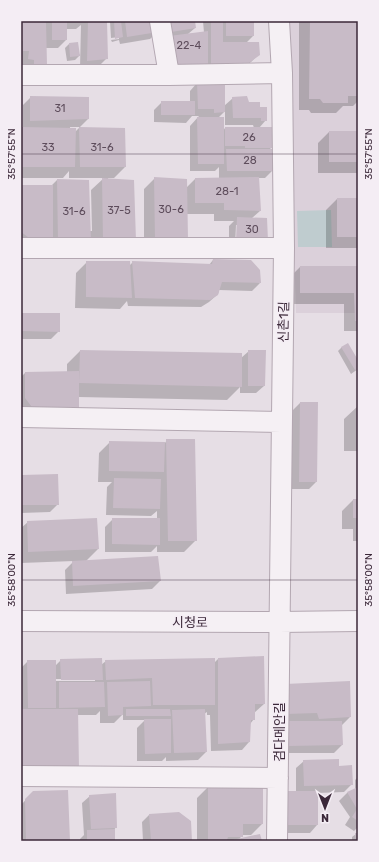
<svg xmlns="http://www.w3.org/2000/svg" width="379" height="862" viewBox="0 0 379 862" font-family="Rubik,'Noto Sans KR',sans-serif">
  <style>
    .built { fill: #dbd0da }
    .green { fill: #bfcccf }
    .shadow { fill: #0003; fill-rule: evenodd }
    .building { fill: #c8bbc7 }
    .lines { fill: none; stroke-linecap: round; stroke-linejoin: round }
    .minor-casing { stroke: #b3a7b1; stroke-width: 22 }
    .minor { stroke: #f5f0f4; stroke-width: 20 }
    .ticks { fill: none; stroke: #3b2839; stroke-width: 1; stroke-opacity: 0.45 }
    .labels { text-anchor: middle; stroke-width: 3; stroke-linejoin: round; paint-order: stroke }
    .number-label { font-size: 11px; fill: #5e4d5c }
    .street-label { font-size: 13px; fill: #3b2839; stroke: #f4edf4 }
    .neatline { fill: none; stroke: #3b2839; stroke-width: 1.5 }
    .ticks-label { font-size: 10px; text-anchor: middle; fill: #3b2839 }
  </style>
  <rect width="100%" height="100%" fill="#e6dee5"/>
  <path class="built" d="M287 21H358V313H296Z"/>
  <path class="green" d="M331 210 332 247H298L297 211Z"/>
  <path class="shadow" d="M21 21H106L107 58 99 66 80 68 81 25 76 29H66V40L58 48H46V64L21 67Z
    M110 21H194L195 28 188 34 204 33 203 21H249L253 22V36L246 43 259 54 251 62 237 72H204L156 33 150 39 120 44 119 40 112 42 111 40 119 39V37L111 38Z
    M299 21H358V101L353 106H343L336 113H311L309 110H299Z
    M69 44 80 55 75 60 67 61 65 48Z
    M224 82V106L233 98 246 97 248 103H259V108H266V120L259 128H272V147L269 150H273V170L265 178H258L260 211 252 218 266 219 267 240 259 248H229V226L234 221H214V214H187V239L176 250 144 251V189L155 178 186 180V188L195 179H219V167L215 171H190V126L199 116H192L186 123 154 122V110L162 102H190V91L197 83ZM225 111V125H253L254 128H225L223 131V118H218ZM236 225H238L237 246H235Z
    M31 97 88 119 80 127H70V129L75 132 79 128 125 167 114 178H108V179L135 240 21 250V186H51L57 180 90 231H92L91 190 104 178H69V171L63 178H21V128H23V105Z
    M329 132H358V173H318V143Z
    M337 199H358V248H326V210Z
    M213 260 260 283 252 291 219 290 218 294 209 302 201 307 128 306 127 301 120 309 75 308 76 273 87 262 129 266 133 262 209 265Z
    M300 267H358V331H344V304H289V278Z
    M21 314 59 331 51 339H21Z
    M342 347 358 362V369L351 374 338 351Z
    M80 351 241 358 249 351 264 386 256 393H240V387L227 400 78 397 21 418V377L25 373 67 372V364Z
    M300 403 316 482 309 489H292V411Z
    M358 406V451H344V419Z
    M167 440 196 540 184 552H157V546L151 552H105V527L113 519H157V511L151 516 106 515 107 487 112 482H98L99 453 110 442 165 443Z
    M22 476 58 504 50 512 21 513V477Z
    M353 500H358V541H353V529H342V511Z
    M28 522 98 549 86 561 160 581 152 589 66 594 65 570 74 561 21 563V528Z
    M218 659 264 704 254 713V719L250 724 249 742 242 750 211 751 210 715H207V712L204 714 206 752 198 760 166 761V757L162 761H137V728L145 720H123V714L114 723H100V711L96 715H77L21 778V668L28 661 55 666 61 660 101 665 106 661 214 663ZM56 679H95V681H56Z
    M274 696 350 717 341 726 342 745 334 753H280Z
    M304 761 338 767 352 784 344 792 317 793V825L310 833H280V800L288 792H296V768Z
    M358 777V827L354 831 345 825 350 817 339 801 347 793 355 789V780Z
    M208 787 262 824 251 835H242L239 840 261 841H197V798Z
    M33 792 69 841H21V805Z
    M90 796 116 827 114 830V841H80V839L84 835 82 803Z
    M149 815 191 841H143L142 822Z
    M356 834H358V841H352V837Z"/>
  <path class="building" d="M21 21H46L47 65H34V60L28 59 29 51H23V41H21Z
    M52 21H67V40H52Z
    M88 21H107L108 59 87 61Z
    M114 21H121L123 37 115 39Z
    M125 21H157L158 32 127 37Z
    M163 21H195L196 28 165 33Z
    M211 21H223V42H259L260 55 246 65H211Z
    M226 21H254V36H226Z
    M310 21H358V96H348V103H323L320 99H309Z
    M208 31V66H174L169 36Z
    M78 42 80 56 70 57 69 43Z
    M225 81V112L214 113V109H198L197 82Z
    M30 96 89 97V119L30 121Z
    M247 96 249 102H260V107H267V121H261V118H233L232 97Z
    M161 101H195V115H161Z
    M197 117H224V164H198Z
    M21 127 76 128 75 167H21Z
    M79 127 125 128 126 167H80Z
    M225 127H273V148H245V146H225Z
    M329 131H358V162H329Z
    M226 149H274V171H227Z
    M154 177 187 179 188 240H155Z
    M259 177 261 211 224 210V203H195V178Z
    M102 178 134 180 136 241H103Z
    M57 179 89 180 91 241 58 242Z
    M21 185H53V239L32 240 21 232Z
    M337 198H358V237H337Z
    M237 217 267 218 268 241H236Z
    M213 259 251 260 260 270 261 283 222 282 218 295 210 300 135 298 132 261 212 264Z
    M86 261H130L132 298 86 297Z
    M300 266H358V321H355L354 293H300Z
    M21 313H60V332L21 331Z
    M348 343 358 360V369L355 370 341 347Z
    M80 350 242 353V387L79 383Z
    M248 350H266L265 386H248Z
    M79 371V411H35L25 398V372Z
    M300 402H318L317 482H299Z
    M166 439H195L197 541H168Z
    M109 441 165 442 164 472 109 471Z
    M58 474 59 505H22V475Z
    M114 478 161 479 160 509 113 508Z
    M353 499H358V518H353Z
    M97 518 99 549 28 552 27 521Z
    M112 518H160V545L112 544Z
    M158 556 161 581 73 586 72 561Z
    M264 656 265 704H255V720H251L250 742 218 744V658Z
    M102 658 103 680H61L60 659Z
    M215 658V705H153L152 678 106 680 105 660Z
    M27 660H56V708H28Z
    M150 681 151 706 123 707V715L108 716 107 682Z
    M350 681 351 717 319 719 317 713 286 714 285 684Z
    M59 682H104L105 707 59 708Z
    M21 709H78L79 768 21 767Z
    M126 709H170L171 716H126Z
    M205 709 207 752 174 753 172 710Z
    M144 719H171V753L145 754Z
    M284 721H342L343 745 288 746 284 743Z
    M339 759V766L352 765 353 785 304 786 303 760Z
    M208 786H263V824H243V837H228L227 840H208Z
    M358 787V821L352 817 357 809 347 792Z
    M68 790 70 841H26L25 799 33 791Z
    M288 791H318V825H287Z
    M116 793 117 828 91 829 89 795Z
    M179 812 191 821 192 841H151L149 814Z
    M115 829V841H87V830Z
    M355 833H358V841H356Z
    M260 834 262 841H232V840Z"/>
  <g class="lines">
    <defs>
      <path id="minor" d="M160 21 169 75
        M21 75H169L282 73
        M21 248H284
        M21 417 281 422
        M21 621 279 622 358 621
        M21 776 278 778
        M277 841 284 248 282 73 279 21"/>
    </defs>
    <use href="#minor" class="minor-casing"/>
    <use href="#minor" class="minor"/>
  </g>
  <path class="ticks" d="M21 154H358M21 580H358"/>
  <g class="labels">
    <g class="number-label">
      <text x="189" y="49">22-4</text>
      <text x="60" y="112">31</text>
      <text x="249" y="141">26</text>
      <text x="48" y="151">33</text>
      <text x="102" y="151">31-6</text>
      <text x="250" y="164">28</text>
      <text x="227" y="195">28-1</text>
      <text x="171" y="213">30-6</text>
      <text x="119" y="214">37-5</text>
      <text x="74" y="215">31-6</text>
      <text x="252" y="233">30</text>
    </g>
    <g class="street-label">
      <text transform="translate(283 322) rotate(-89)" y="5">신촌1길</text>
      <text x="190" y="627">시청로</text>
      <text transform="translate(279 732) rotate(-90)" y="5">검다메안길</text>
    </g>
  </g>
  <rect width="379" height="862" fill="none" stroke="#f4edf4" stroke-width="44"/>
  <g transform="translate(325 808) rotate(180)" stroke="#f4edf4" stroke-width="3" paint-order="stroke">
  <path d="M0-3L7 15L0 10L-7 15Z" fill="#3b2839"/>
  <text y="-6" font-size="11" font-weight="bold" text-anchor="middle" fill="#3b2839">N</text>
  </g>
  <rect x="22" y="22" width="335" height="818" class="neatline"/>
  <g class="ticks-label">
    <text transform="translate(368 154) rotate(-90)" y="4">35°57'55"N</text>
    <text transform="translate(11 154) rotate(-90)" y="4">35°57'55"N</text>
    <text transform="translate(11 580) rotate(-90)" y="4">35°58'00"N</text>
    <text transform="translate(368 580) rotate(-90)" y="4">35°58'00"N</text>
  </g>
</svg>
